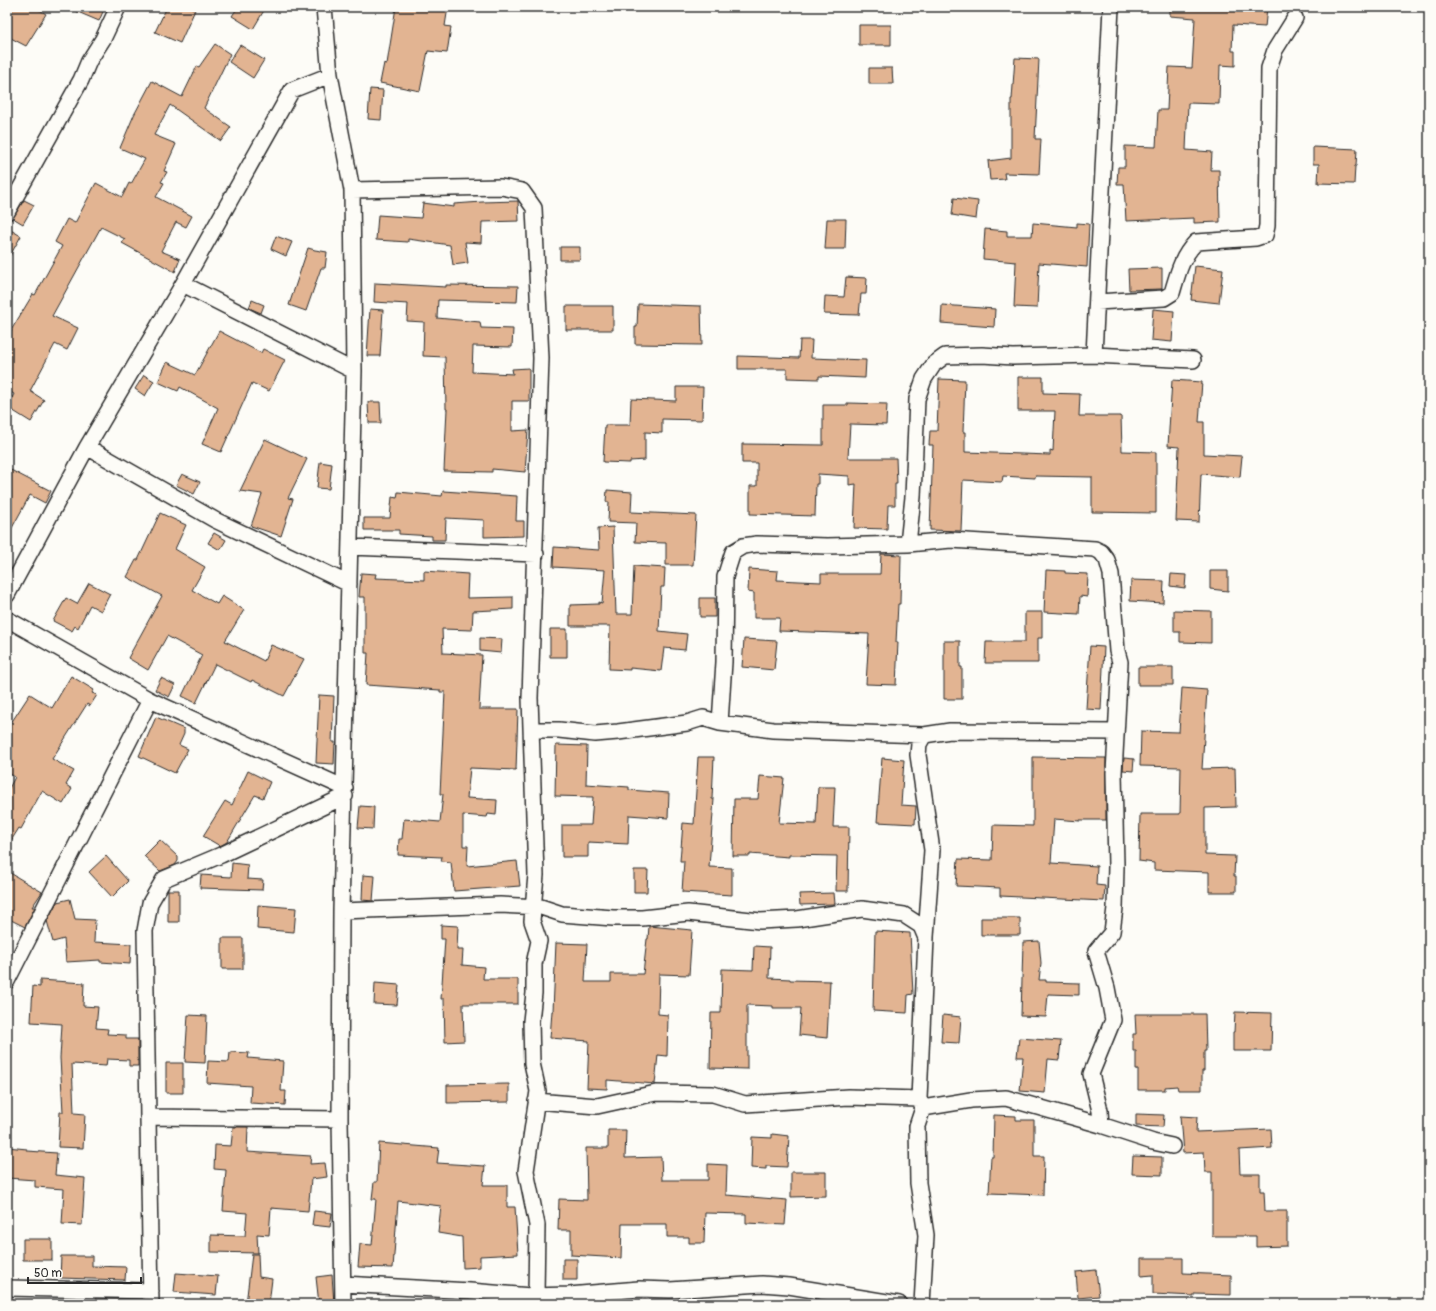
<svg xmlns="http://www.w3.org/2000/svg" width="1436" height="1311" viewBox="0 0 1436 1311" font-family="Pangolin,sans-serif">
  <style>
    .building { fill: #e2b492; stroke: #2b2b2b }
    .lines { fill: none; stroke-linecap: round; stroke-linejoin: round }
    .minor-casing { stroke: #2b2b2b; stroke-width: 18 }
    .minor { stroke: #fdfcf7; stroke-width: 15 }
  </style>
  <rect width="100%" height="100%" fill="#fdfcf7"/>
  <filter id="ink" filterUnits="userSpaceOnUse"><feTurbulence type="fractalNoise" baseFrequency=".025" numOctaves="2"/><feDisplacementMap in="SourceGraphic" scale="8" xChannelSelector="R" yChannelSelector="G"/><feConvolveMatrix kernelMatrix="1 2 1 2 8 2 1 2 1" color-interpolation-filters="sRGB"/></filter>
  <g filter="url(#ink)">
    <path class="building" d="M7 7H35L46 14 26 46 7 36Z
      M66 7H105L99 21Z
      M167 7H188L195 10 180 43 155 32Z
      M238 7H266L253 29 232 16Z
      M396 7H448L445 26 451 27 447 53 428 51 420 91 380 83 384 63 387 64Z
      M1170 7H1267L1265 27 1233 25 1232 51H1235V66L1220 65 1219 104 1188 103 1186 150 1212 152 1211 170H1219L1220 222 1194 223V218L1126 221 1124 184H1117L1118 167H1125V146L1156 147 1158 110H1167L1169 67 1192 68 1195 18 1170 16Z
      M859 25H891V45H859Z
      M215 44 230 54 204 108 231 127 221 141 170 105 154 135 176 144 164 171 167 172 161 182 164 183 156 197 192 216 186 227 176 222 161 251 180 259 175 272 122 243 125 239 101 227 52 316 78 328 67 350 55 344 30 391 44 400 31 422 7 407 14 394 7 390V337L33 294 35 295 62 246 55 242 67 219 75 223 96 183 122 197 129 183 131 184 145 159 120 148 134 115 152 81 182 97 197 66 199 67Z
      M240 45 264 60 253 78 229 62Z
      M1015 58 1039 59 1035 139H1041L1039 174 1004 173 1005 179 990 180 988 161 1011 158V99H1012Z
      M869 68H892L893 84H869Z
      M370 89 383 90 381 120 368 119Z
      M1313 147 1357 149 1356 166H1355L1354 184 1318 183 1319 164H1313Z
      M954 198 978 201 976 219 952 215Z
      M24 200 34 205 23 224 13 218Z
      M482 202 518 201 519 221 482 222 481 243 465 242 468 263 453 265 450 245 408 239V242L376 240 378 215 421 218 423 203 454 207V204Z
      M827 219H846L845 249H825Z
      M1033 223 1077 227V223L1089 224 1087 267 1039 263 1037 308 1014 307 1016 262 983 259 985 229 1007 231V236H1032Z
      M7 228 21 236 7 261Z
      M276 236 292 242 286 256 271 249Z
      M560 247H580V260H560Z
      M308 248 315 250 327 252 325 268H321L306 311 289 305Z
      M1195 266 1223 269 1219 303 1191 300Z
      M1162 268V289L1129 290 1128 269Z
      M846 277 867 278 866 294H861L859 315 824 314 825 296 844 297Z
      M375 283 446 287V285L518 286 517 302 438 300 437 318 480 322 481 328 513 329 512 347 473 346 472 372 513 374 512 369 529 368V401H512V431L528 430 525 472 492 469V472L444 471 447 409H446L445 357 423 356 424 322 407 321 408 304 374 302Z
      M252 300 264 305 261 313 249 308Z
      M638 304 701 306 702 345 635 344V327H637Z
      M942 305 995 309 994 327 941 323Z
      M566 306H613V330H566Z
      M370 309 383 310 380 356H367Z
      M1153 309 1174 311 1172 342 1151 340Z
      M219 331 261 353 263 349 285 360 269 391 252 383 221 452 202 444 218 408 180 387 178 391 158 382 167 362 195 375Z
      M800 340H812L811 358 866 360 865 378 819 376V379L787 378V369H738V356L799 358Z
      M144 375 154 381 145 396 135 389Z
      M1018 377H1043V393L1080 394 1079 416H1121L1122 451 1156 452V513L1092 512V477L1035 476V478L1003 476 1002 482 963 480 961 531 930 530 933 445H929L930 431H937L939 379 965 380 963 432H965V452L1050 455V450L1053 451 1055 411H1018Z
      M1172 380 1202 382 1199 422H1204V454L1242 456 1240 477 1201 474 1199 522 1176 521 1179 447 1168 446Z
      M676 387H703L702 420 662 419V433L645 432V460L630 461V463L603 462 605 425H630L631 399 676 401Z
      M368 402H380L381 423H369Z
      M848 403 887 404 886 425 850 424 848 458H896L897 484H895V505H888L887 529 854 528 856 484 849 485V476L818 474V484H816L815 516 750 514V486H757V463H742V444L823 445V405H848Z
      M265 439 307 459 288 498 293 499 281 536 251 526 262 494 240 491Z
      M320 462 332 464 329 489 317 488Z
      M7 468 51 491 45 503 30 495 7 537Z
      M182 474 200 482 194 494 176 485Z
      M607 490 632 492 631 512 696 515 693 565H666V543L635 542 636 523 608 522 609 502H606Z
      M443 491 517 496 516 521H524V536L484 537V520L446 518 445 540H432V536L399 534V530H364V518H390L392 497 397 498 398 492 442 496Z
      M160 513 186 525 175 549 205 567 192 590 217 604 222 596 244 610 225 641 264 661 271 645 304 659 284 696 252 680 251 682 215 664 196 703 182 696 202 655 167 636 148 670 128 658 162 596 127 577 136 560H138Z
      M613 527 616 614H632L634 566 665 568 664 587H661L659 631 687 634 685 650 664 648 661 671 630 668V670L609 669 610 626H570V605L599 604V602L602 603 605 570 553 567 554 547 599 550 598 528Z
      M214 533 226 540 220 550 208 543Z
      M881 554 901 555 900 604H898L896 642H898L896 685 866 684 869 634 779 631 780 618H754V593L748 592 749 569 778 571 777 580 821 582V574H880Z
      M1046 570 1065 571V573L1088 574 1087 597 1080 596 1079 614 1044 612Z
      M424 571 468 574 467 598 513 597V609L473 611 472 630 442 629 443 653 482 655 479 709H518L516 770 470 768 467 798 497 800 496 815 488 814 487 817 463 815V846H468L467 866 517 861 520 886 454 891 451 862 441 861 442 857 398 855 399 839H402L404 819 440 822 443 794H440L445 692H440V690L366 685 368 653H365V597H359L361 573 376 574 375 578 424 580Z
      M1210 571H1228V591L1210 589Z
      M1171 574 1186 575 1185 588 1170 586Z
      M1131 580 1164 581 1163 603 1130 601Z
      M89 583 110 594 101 611 90 605 78 628 75 626 72 631 53 621 66 598 77 604Z
      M700 598H715V617H700Z
      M1174 610 1211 611V643L1180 642V632H1174Z
      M1025 612H1042V638H1038V663H985L986 642H1025Z
      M550 629H567V657H550Z
      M480 638 502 639 501 653 480 651Z
      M744 639 777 641 774 670 742 667Z
      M944 641H960V667H962V699H944Z
      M1090 646 1104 647 1101 710 1086 709Z
      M1138 667H1173V685H1138Z
      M71 676 94 690 92 693 97 695 90 706 87 704 52 759 74 771 66 785 72 789 63 804 42 791 21 829 19 828 7 847V792L15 777 7 772V729L30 694 52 708Z
      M161 678 175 685 169 697 155 690Z
      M1182 688 1207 690 1202 769 1235 768 1236 807 1205 808V855L1235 856 1234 876H1236V892H1209V872L1154 870V863L1139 861 1140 814H1180L1181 767 1140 766 1141 731 1179 732Z
      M319 695 334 696 332 742H335L334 764 316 763Z
      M156 717 184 729V734L179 745 188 749 175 773 139 756Z
      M556 745 587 746 586 784 629 787V790L669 793 668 818 629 815 628 844 588 842V857H562V825H591L593 797 555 796Z
      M698 757H714L712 799H714L709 867 732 868V895L682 892 684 861H680L683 823 694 824Z
      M1033 757 1106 758V820H1080V821L1054 819 1051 863 1097 866 1096 885 1105 886 1104 901 1000 896V888L956 886 958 859 992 860 993 825 1033 826Z
      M882 758 904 760 901 805 916 806 915 824 877 822Z
      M1124 758 1134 759 1133 771 1123 770Z
      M248 771 270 782 263 798 255 795 227 842 220 846 203 836 225 801 232 805Z
      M760 776 784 778 779 823 816 824 818 787H835L833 827H849L848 891H836L837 856 789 855V857L750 854V856H733L734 799H758Z
      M360 806 374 807 373 829 358 828Z
      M160 840 178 857V861L175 865 160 871 144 856Z
      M106 856 128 881 112 897 89 872Z
      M232 863 248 865 247 879 263 880 262 890 200 888 201 875 231 877Z
      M634 870H648L647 892H634Z
      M7 871 42 892 32 907H35L25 927 7 918Z
      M363 875 375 876 373 901 362 900Z
      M168 890H179V922H168Z
      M834 893 835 904 800 905 799 894Z
      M70 899 75 919 95 920 94 942 131 944 130 964 100 962V960L66 962 64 939 53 942 47 921 57 902Z
      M258 905 296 908 294 932 257 929Z
      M981 918H1020V935H981Z
      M441 925 458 926 457 950H463L462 965 484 967 483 979H518V1004H463L464 1041 445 1042 444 999H441L445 939H441Z
      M649 926 692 930 689 975 659 974 658 1014 668 1015 667 1056 658 1055 655 1084 607 1080V1089L587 1088 589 1041 550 1038 552 1011H553L556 943 587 944 585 982H611V974H643L647 939H648Z
      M875 931 910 933 913 994 908 995 907 1013 873 1011Z
      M222 938H243V969H222Z
      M1039 941 1041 963 1039 980H1046V982L1079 983V995L1048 994 1046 1017 1021 1016 1023 942Z
      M754 946 770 947 769 978 790 979V980L830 981 827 1038 799 1035 801 1008H773V1006L747 1005V1069L710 1068 711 1013H721L722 969 753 970Z
      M40 980 84 983 83 1006 98 1007 96 1028 108 1029 107 1034 126 1035V1039H138V1066H129V1060L107 1059 106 1066 72 1064 74 1113 85 1114 83 1148 58 1147 60 1112H63L60 1058 62 1024 31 1022 33 986 40 987Z
      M375 983 399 985 397 1005 374 1004Z
      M1235 1012 1272 1013 1271 1051H1233V1032H1234Z
      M1135 1014H1205L1206 1051H1204V1071H1202V1090H1178L1177 1086 1165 1087V1090H1138V1070H1136V1051H1133V1034H1136Z
      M188 1015 207 1016 205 1063 185 1062Z
      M943 1015 961 1017 959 1043 941 1042Z
      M1019 1038 1061 1041 1059 1060 1048 1059 1045 1093 1020 1091 1023 1057H1017Z
      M230 1052 249 1053 248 1058 283 1061 281 1091H286L285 1105 250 1103 251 1086 207 1083 208 1061 229 1062Z
      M166 1063H183V1093H166Z
      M509 1084V1102L447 1103V1085Z
      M1136 1114 1164 1115 1163 1127 1136 1126Z
      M994 1115 1016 1116V1120H1034V1156H1044L1043 1195 989 1193 991 1157H993Z
      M1180 1116 1197 1117 1196 1132 1271 1129 1272 1148 1239 1150 1240 1174H1260V1191H1264L1265 1211H1287V1246L1256 1247V1236H1212V1172H1205L1204 1152 1183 1153Z
      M233 1127H248L247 1152 311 1156 310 1164 325 1163 327 1177 311 1179 308 1211 271 1208 269 1235 257 1234 258 1253 211 1252V1235L245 1236 247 1213 223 1211 226 1170 214 1169 215 1145 231 1146Z
      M608 1130H626L625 1158 661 1157 662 1180H708V1164L727 1165 726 1195 787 1200 785 1225 746 1223V1214L705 1213 704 1243H689V1237H667V1224H622L621 1258 571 1255V1230H558L559 1199 587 1200 586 1148H608Z
      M772 1134 789 1136 787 1167 766 1166V1169L751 1168 752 1137 772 1138Z
      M379 1143 439 1148 437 1163 485 1166 483 1185H507V1207H515L518 1254 480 1256V1267L463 1268 462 1237 438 1233 441 1206 398 1201 393 1268 358 1267 360 1244 372 1245 376 1199H372L374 1182H377Z
      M7 1147 27 1149V1151L57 1153 55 1175 85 1178 82 1225 62 1224 64 1189 35 1187V1180L7 1178Z
      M1133 1156 1162 1157V1175L1132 1174Z
      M791 1172H826V1196L791 1197Z
      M314 1211 332 1213 330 1227 312 1225Z
      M23 1239H52V1260H23Z
      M252 1254H258L259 1277 272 1279 269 1304H246Z
      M61 1256H92V1266L126 1267 125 1280 60 1278Z
      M1141 1258H1183V1273L1231 1275V1295L1194 1294V1296L1153 1294V1275L1141 1276Z
      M563 1259H577V1280H563Z
      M1096 1270 1099 1296 1078 1298 1076 1272Z
      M176 1273 218 1276 216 1295 174 1292Z
      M332 1275 334 1304H319L316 1277Z"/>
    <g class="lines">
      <defs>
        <path id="minor" d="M324 7 330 75 352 190 354 371 341 911 340 1119 343 1304
          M352 190 501 187 522 191 534 208 541 358 530 698 536 875 532 921 539 941 534 964V993L531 1021 532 1063 538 1091 526 1171 537 1225 536 1296
          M7 212 81 80 89 61 103 39 118 7
          M183 284 354 371
          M1097 302 1164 298 1172 293C1178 273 1181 258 1196 242L1256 238 1265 235 1267 226 1269 68 1275 50 1295 18
          M1094 355 1111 7
          M87 447 215 520 349 584
          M908 544 913 497 917 399 924 379 934 364 945 356 982 355 1013 357 1094 355 1193 360
          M350 547 536 554
          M7 595 87 447 183 284 292 90 330 75
          M7 619 150 700 345 788
          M720 723 724 662 725 577 733 552 743 546 757 544 827 546 908 544 951 540 1095 549 1101 552 1107 560 1111 574 1117 651 1120 662 1114 773 1116 866 1115 908 1112 932 1096 951 1107 988 1113 1020 1091 1074 1100 1111 1101 1125
          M532 730H559L595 734 618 732 687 723 703 718 720 723 773 730 924 735 950 731 1116 732
          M924 735 919 744 918 755 932 850 926 937
          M341 911 500 905 541 907 562 914 613 918H642L688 913 760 921 797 919 862 909 904 915 921 926 926 938 919 1099 923 1108 917 1126 918 1183 926 1235 922 1304
          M7 981 150 700
          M536 1101 597 1106 656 1093 713 1094 745 1104 848 1097 919 1099
          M923 1108 971 1100 1006 1098 1101 1125 1153 1142 1172 1146
          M148 1117 340 1119
          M343 1284 470 1291 531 1296 569 1295 639 1289 670 1290 762 1284 789 1286 899 1304
          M7 1288 151 1291
          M151 1304 145 931 150 903 164 879 221 855 345 796"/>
      </defs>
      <use href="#minor" class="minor-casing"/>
      <use href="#minor" class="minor"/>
    </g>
  </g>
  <rect width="1436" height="1311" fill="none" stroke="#fdfcf7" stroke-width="24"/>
  <rect x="12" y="12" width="1412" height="1287" fill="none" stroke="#2b2b2b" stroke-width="1.5" filter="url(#ink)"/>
  <path d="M28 1277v6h113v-6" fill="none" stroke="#2b2b2b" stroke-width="2"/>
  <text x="34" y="1277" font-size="12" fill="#2b2b2b" stroke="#fdfcf7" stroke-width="3" paint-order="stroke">50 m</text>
</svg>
